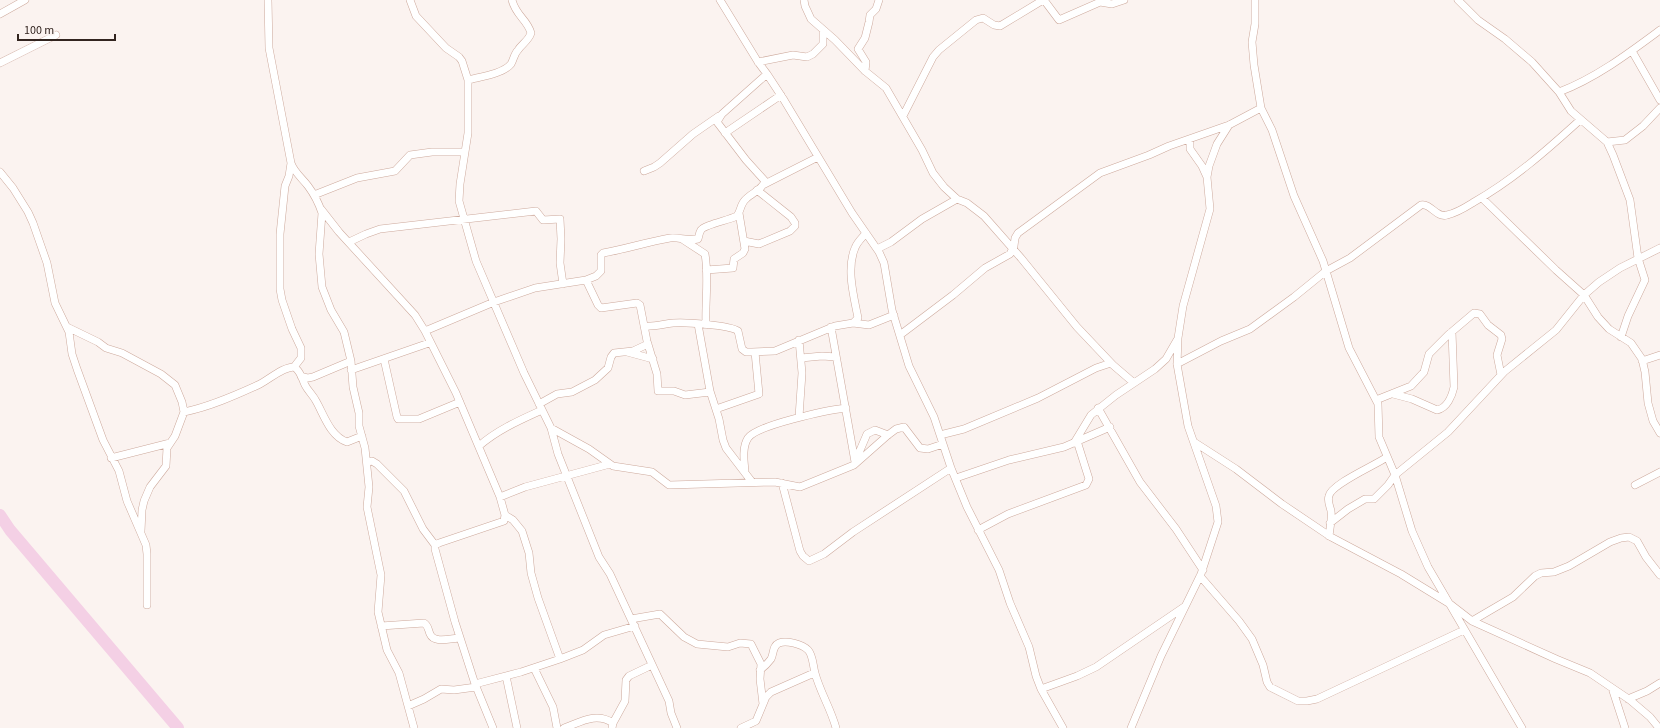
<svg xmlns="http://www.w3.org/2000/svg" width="1660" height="728" viewBox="0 0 1660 728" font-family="'Source Sans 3',sans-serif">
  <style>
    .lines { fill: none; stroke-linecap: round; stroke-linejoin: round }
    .river { stroke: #f4d0e5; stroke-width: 12 }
    .minor-casing { stroke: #cda99c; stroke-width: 8 }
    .minor { stroke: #fff; stroke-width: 7 }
  </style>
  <rect width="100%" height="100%" fill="#fbf3f0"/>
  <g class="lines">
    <path class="river" d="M0 515 10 530 178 728"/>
    <defs>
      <path id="minor" d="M268 0 269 48 291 163C294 172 302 178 308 186 314 194 319 204 322 213L319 254 322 287 331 310 344 332 351 361 353 387 359 413V426L365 448 369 487 367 507 381 575 378 612 387 650 399 673 414 728
        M410 0 416 16 446 48 459 57 462 61 468 80V133L460 184 459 201 476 261 524 373 551 428 558 454 599 557 610 574 669 701 671 713 677 728
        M720 0 758 62 767 74 784 100 852 213 879 252 884 263 892 310 909 366 934 417 951 468 967 507 999 570 1010 603 1029 647 1036 676 1041 689 1063 728
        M804 0 805 6 811 19 835 40 865 71 886 88 922 150 933 173 944 187 957 199 967 203 984 216 1021 258 1077 327 1113 365 1134 383
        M1044 0 1059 20 1100 2 1112 4 1124 0
        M1255 0V24L1252 42 1254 65 1261 108 1272 130 1294 196 1323 261 1349 348 1378 404 1379 437 1395 475 1412 531 1428 567 1522 728
        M1458 0 1478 20 1505 39 1532 62 1559 92 1571 111 1607 142 1613 155 1630 200 1638 258 1645 280 1628 316 1621 337
        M0 14 25 0
        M1632 51 1660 100
        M758 62 793 55 807 57 813 54 823 44V30
        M0 63 56 35
        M865 71 866 62 858 49 865 38 869 22 870 15 876 9 879 0
        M468 80C479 77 503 74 511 64 514 59 514 54 518 50 522 44 529 40 531 33 527 19 516 16 512 0
        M1559 92C1596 78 1629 53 1660 30
        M903 116 933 57 939 50 976 20 983 18 994 25 1000 26 1043 0
        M725 133 781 95
        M1190 139V149L1202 166 1207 177
        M1607 142 1625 140 1643 126 1660 108
        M291 163 289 176 285 186 280 234V289L282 300 292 329 301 348V358L294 367
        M644 171 654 167 660 163 693 134 719 116
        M0 172 13 188 28 212 33 223 47 263 55 303 69 332 72 354 77 369 103 440 119 471 127 501 146 545 147 554V605
        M763 185 818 157
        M314 195 357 178 395 171 410 155 432 152H465
        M1482 198 1556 270 1584 295 1598 317 1609 329 1631 343 1642 359 1645 372 1648 403 1653 421 1660 433
        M321 209 339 232 415 315 425 331 456 393 500 497 505 515 504 521 439 543 435 545V549L455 622 475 684 493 728
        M682 239 705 254C709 277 705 301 706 325
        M744 241 759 244 790 231 795 226V223L791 217 757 190
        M349 242 366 234 380 229 536 211 543 220 560 219 561 239 560 263 563 284
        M877 249 891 242 922 219 957 199
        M706 270 733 268 734 259 743 253 745 249 739 213
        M586 280 598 305 601 308 637 303 640 305 647 341 657 374 658 391H674L685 395 710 392
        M853 323 869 325 894 315
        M698 324 710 391 719 419 723 440 726 448 752 482
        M644 326C654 327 663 324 673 323 685 322 730 325 738 331L742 349 746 352H752L775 351 835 326 853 323 858 318C854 297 846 269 855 248 857 242 862 238 866 233
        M67 327 98 342 106 348 122 353 161 374 175 385 182 402 184 412 175 436 167 448 166 466 150 487 144 501 142 510 141 531
        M831 327 855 462
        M425 331 494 302 535 288 586 280 596 276 601 271V255L603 253C626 249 647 242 670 238 679 237 688 241 698 239 699 236 699 233 701 230 704 225 729 220 737 216 741 211 740 204 746 199 752 193 763 189 765 181L746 160 717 122 722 114 767 74
        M900 335 953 295 985 268 1010 254 1014 246 1015 238 1018 233 1100 173 1149 155 1169 146 1229 125 1261 108
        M799 340 802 373 799 417
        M627 352 653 359
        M801 358 822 356 836 357
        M384 359 397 417 398 419H419L460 402
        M1642 361 1660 355
        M1177 364 1221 341 1250 329 1294 297 1326 271 1350 258 1421 205C1431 203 1436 218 1447 215 1457 213 1466 207 1474 202 1513 180 1547 150 1580 120
        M351 370 429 343
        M301 376 308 378 313 377 351 361
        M1393 394 1412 399 1437 410C1447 408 1452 396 1454 387L1452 332
        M1376 400 1411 386 1424 372 1429 354 1448 335 1474 313 1480 314 1488 325 1501 335 1502 339 1497 355 1501 375
        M539 404 557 394 572 392 595 380 608 368 611 357 614 353 633 351 648 344
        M1098 408 1140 482 1176 529 1203 570
        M716 409 759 394 755 352
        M184 412C209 407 234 396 258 385 269 380 282 367 294 367 301 371 302 379 305 385 308 391 313 395 316 401 324 415 330 436 347 442L362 436
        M551 428 589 449 613 466 652 472 669 485 775 482 800 487 854 465 888 435 896 429 904 427 920 448 928 449 943 444
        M940 435 964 429 1038 398 1096 368 1111 363
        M1194 442 1236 469 1282 504 1331 537 1401 574 1450 604 1472 621 1556 659 1590 673 1630 700 1650 717 1659 728
        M1074 443 1091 415 1116 395 1155 369 1166 359 1177 340
        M479 446C497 430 520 420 542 410
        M111 458 170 443
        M367 462 372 461 377 464 404 491 423 529 435 545
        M855 462 867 434 875 430 888 435
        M745 471C744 461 742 447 748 438 757 425 828 410 846 408
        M956 478 1009 460 1064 447 1110 427
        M782 483 800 551 803 556 809 561 824 554 853 532 951 468
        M1635 485 1660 472
        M500 497 525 487 610 464
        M505 515 513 520 522 531 529 553 531 573 538 598 560 659
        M1330 523 1348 509 1365 499H1374L1388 485 1395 475 1448 432 1504 372 1556 330 1584 295 1599 282 1620 268 1660 248
        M978 530 1008 514 1086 485 1089 479 1077 441
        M1329 536C1330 528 1332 519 1331 511 1330 506 1327 501 1329 496 1331 484 1376 465 1387 457
        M1200 576 1239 621 1252 639 1263 665 1267 682 1270 687 1298 701H1307L1317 699 1464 630
        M631 619 660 614 684 637 697 644 728 647 740 643 751 644 761 664 760 679 763 704
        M1472 621 1513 597 1535 576 1541 573 1554 572 1569 566 1610 542 1621 538 1629 537 1637 541 1646 557 1660 575
        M381 626 424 623C428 625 428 629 430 634 434 644 452 638 460 638
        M534 668 553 707 557 728
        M760 670C764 667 768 663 771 659 774 654 772 646 779 643 786 640 802 644 808 650 813 655 813 666 815 673 820 692 831 709 836 728
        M506 676 517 728
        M475 684 521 672 560 659 583 650 604 635 635 626
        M1612 688 1625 728
        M1041 689 1077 676 1096 667 1184 607
        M1628 699 1647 691 1660 683
        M408 706 424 699 441 689 454 690 476 687
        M564 728C581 722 596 712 613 723
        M612 728 613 723 625 701 626 680 629 676 652 665
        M741 728 756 721 766 697 771 692 814 673
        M1131 728 1161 656 1201 574 1218 522 1216 506 1188 426 1177 364 1178 338 1183 306 1210 209 1207 177 1209 166 1217 144 1229 125"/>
    </defs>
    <use href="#minor" class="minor-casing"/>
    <use href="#minor" class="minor"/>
  </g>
  <path d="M18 34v6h97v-6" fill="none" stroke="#32241f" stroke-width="2"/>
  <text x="24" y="34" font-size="12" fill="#32241f" stroke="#fbf3f0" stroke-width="3" paint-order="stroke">100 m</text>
</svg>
